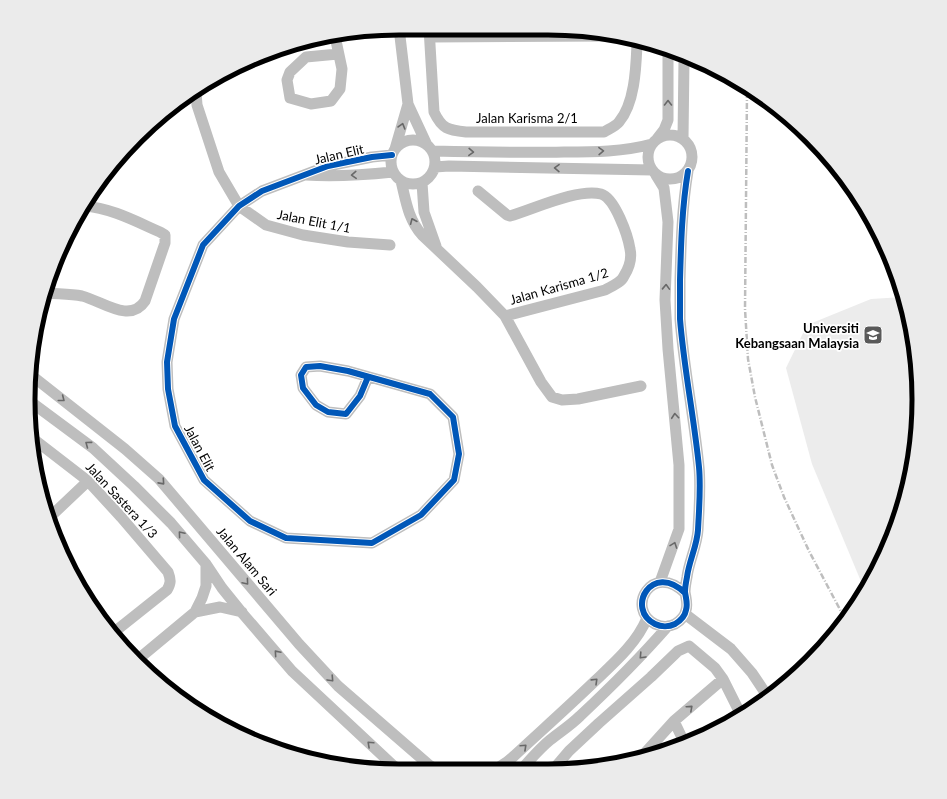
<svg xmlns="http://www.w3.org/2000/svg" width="947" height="799" viewBox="0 0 947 799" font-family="Lato,sans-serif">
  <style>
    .green { fill: #ececec }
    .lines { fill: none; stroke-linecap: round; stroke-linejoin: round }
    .minor { stroke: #bebebe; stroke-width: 11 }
    .rail { stroke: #bebebe; stroke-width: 2.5; stroke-dasharray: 6 2 1 2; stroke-linecap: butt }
    .cycleway-casing { stroke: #fff; stroke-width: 8 }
    .cycleway { stroke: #0057b8; stroke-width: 6 }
    .oneway { stroke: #686868 }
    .labels { text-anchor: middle; stroke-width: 3.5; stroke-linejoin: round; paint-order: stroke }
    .street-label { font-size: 13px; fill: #000; stroke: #fff }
    .poi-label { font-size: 13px; font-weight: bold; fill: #000; stroke: #fff; text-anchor: end }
    .rim { fill: none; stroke: #000; stroke-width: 5 }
  </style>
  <rect width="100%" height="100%" fill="#fff"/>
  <path class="green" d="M903 297 912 327 919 400 912 472 891 542 865 591 812 464 786 368 807 325 871 299Z"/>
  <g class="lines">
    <path class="minor" d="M399 28 408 104 427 145
      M429 28 434 112C442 129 448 130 466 132H604C609 129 616 126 619 122 635 103 636 67 637 44
      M335 36 342 69 340 89 331 101 311 104 290 98 287 80 290 72 306 57 338 54
      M430 37 611 36
      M196 92 197 105 219 172 239 206 266 225 303 235 348 242 390 245
      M648 157a22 22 0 1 1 44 0a22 22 0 1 1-44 0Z
      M657 139 664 130 668 120V53
      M683 139 684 58
      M391 162a22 22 0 1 1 44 0a22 22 0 1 1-44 0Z
      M395 149 408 104
      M433 151C476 152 520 153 564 152 594 152 623 152 652 144
      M435 167 449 166 652 170
      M306 175C335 177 364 175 393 172
      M656 175 664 188 668 222 665 300 668 349 679 465V529L660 582
      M401 181C406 201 408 219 422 235L477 287 505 316 541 382 552 397 562 400 578 399 641 386
      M422 183 424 212 436 246
      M478 191 507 215 510 216C534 209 578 188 601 194 615 198 628 236 630 249 632 258 629 268 624 276 621 283 612 286 605 290L505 316
      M47 293C58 294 71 294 82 296 102 301 130 324 145 301L165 243V235L160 232C135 221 111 208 84 206
      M31 375 125 449 159 479 299 644 338 686 429 765 437 770
      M368 377 360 396 346 414 328 412 316 405 303 388 301 375 306 367 320 366 348 371 430 394 453 417 459 454 454 480 421 515 372 543 286 538 250 521 204 480 175 426 168 389 167 362 174 319 203 245 239 206 262 191 328 166 372 157 392 155
      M31 402 93 448 134 486 171 523 206 564 222 588 243 614 292 671 398 770
      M31 437 88 481 121 517 168 572C171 580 171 583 167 590L113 633
      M50 517 88 481
      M685 593C652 561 625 609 655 624 661 627 669 627 675 624 680 621 685 616 686 610 688 604 686 599 685 592 685 588 686 582 687 577 689 561 697 546 698 530 699 509 701 488 699 467 694 417 684 369 680 319 680 306 680 293 680 280 681 243 682 207 688 171
      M195 612 220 607 242 612
      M685 614 731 649 752 673 768 697
      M136 661 195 612 202 598 206 586V564
      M674 721 685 744
      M646 756 645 753 674 721 723 679
      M493 771 507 762 514 756C541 731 568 707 595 681 614 663 637 643 647 618
      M520 771C529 761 539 749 550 740 560 732 571 725 580 716 611 687 640 658 668 626
      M552 771 569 751 599 723 651 677 678 651 689 646 715 668 723 679 741 715"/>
    <path class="rail" d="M747 92 745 309 748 359 755 397 772 465 784 497 809 551 845 619"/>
    <defs>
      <path id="cycleway" d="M368 377 360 396 346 414 328 412 316 405 303 388 301 375 306 367 320 366 348 371 430 394 453 417 459 454 454 480 421 515 372 543 286 538 250 521 204 480 175 426 168 389 167 362 174 319 203 245 239 206 262 191 328 166 372 157 392 155
        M685 593C652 561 625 609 655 624 661 627 669 627 675 624 680 621 685 616 686 610 688 604 686 599 685 592 685 588 686 582 687 577 689 561 697 546 698 530 699 509 701 488 699 467 694 417 684 369 680 319 680 306 680 293 680 280 681 243 682 207 688 171"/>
    </defs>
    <use href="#cycleway" class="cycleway-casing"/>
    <use href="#cycleway" class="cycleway"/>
  </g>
  <defs><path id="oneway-chevron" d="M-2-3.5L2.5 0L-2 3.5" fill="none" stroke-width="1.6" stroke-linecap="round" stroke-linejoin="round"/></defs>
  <g class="oneway">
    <use href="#oneway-chevron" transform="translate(668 103) rotate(-90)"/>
    <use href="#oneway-chevron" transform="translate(402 126) rotate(-74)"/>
    <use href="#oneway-chevron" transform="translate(601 151) rotate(-1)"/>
    <use href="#oneway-chevron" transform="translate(471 152) rotate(2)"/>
    <use href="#oneway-chevron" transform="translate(557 168) rotate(-179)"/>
    <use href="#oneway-chevron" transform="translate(354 175) rotate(177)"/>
    <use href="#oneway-chevron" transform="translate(413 221) rotate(-113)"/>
    <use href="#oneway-chevron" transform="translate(666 287) rotate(-88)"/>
    <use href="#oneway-chevron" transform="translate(62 399) rotate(38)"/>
    <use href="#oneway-chevron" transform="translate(675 416) rotate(-95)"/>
    <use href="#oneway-chevron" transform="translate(88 444) rotate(-143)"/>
    <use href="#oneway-chevron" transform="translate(162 482) rotate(48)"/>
    <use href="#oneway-chevron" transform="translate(181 534) rotate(-130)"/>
    <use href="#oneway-chevron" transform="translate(674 545) rotate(-70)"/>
    <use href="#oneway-chevron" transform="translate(246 582) rotate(50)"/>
    <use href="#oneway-chevron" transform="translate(277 653) rotate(-131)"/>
    <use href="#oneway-chevron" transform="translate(642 656) rotate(133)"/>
    <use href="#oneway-chevron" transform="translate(331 679) rotate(47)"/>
    <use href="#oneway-chevron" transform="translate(595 681) rotate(-44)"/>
    <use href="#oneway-chevron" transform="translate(690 708) rotate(-42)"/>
    <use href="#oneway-chevron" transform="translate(370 744) rotate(-137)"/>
    <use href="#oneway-chevron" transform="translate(524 747) rotate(-43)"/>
  </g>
  <defs>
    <symbol id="university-square" viewBox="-11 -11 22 22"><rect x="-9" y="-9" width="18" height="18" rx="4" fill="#595959" stroke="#fff"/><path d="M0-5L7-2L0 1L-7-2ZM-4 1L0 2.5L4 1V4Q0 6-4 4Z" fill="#fff"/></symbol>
  </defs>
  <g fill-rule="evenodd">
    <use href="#university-square" x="862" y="324" width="22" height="22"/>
  </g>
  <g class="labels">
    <g class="street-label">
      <text x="527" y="123">Jalan Karisma 2/1</text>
      <text transform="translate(339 154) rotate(-13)" y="5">Jalan Elit</text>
      <text transform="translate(314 221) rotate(11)" y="5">Jalan Elit 1/1</text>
      <text transform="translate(559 286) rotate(-16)" y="5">Jalan Karisma 1/2</text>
      <text transform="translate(200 448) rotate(62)" y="5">Jalan Elit</text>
      <text transform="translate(122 500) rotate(47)" y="5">Jalan Sastera 1/3</text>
      <text transform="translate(247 561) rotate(50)" y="5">Jalan Alam Sari</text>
    </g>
    <g class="poi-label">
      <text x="859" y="333">Universiti<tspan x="859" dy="15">Kebangsaan Malaysia</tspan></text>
    </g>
  </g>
  <path d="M0 0H947V799H0ZM399 35H548A364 364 0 0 1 912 399V400A364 364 0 0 1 548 764H399A364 364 0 0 1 35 400V399A364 364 0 0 1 399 35Z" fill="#ebebeb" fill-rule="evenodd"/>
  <path class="rim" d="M399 35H548A364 364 0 0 1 912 399V400A364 364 0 0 1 548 764H399A364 364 0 0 1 35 400V399A364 364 0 0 1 399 35Z"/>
</svg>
